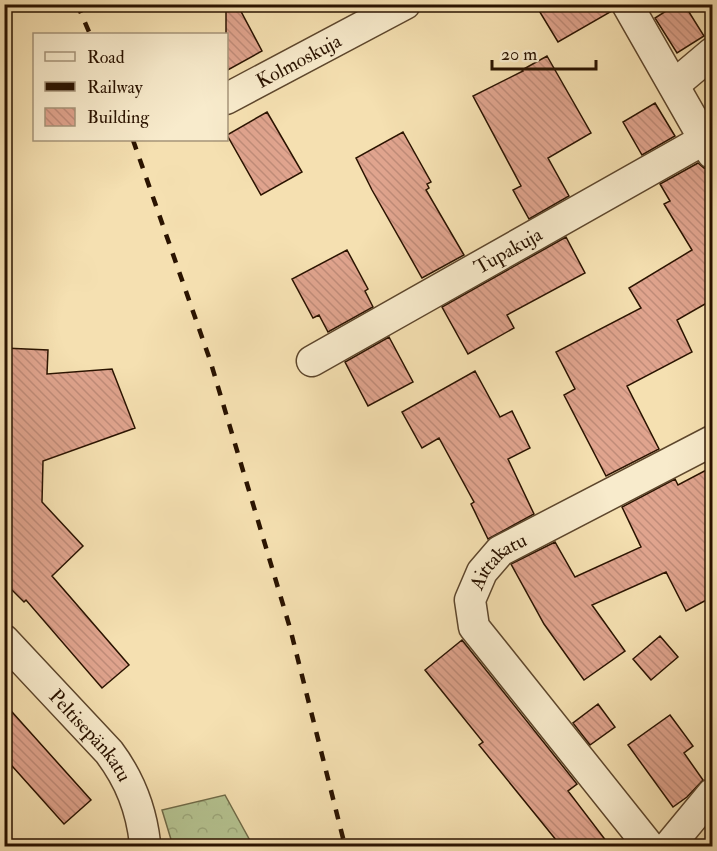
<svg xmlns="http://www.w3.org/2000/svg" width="717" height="851" viewBox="0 0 717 851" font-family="'IM FELL Double Pica',serif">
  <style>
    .forest { fill: url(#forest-crowns); stroke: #706b48; stroke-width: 1.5 }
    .building { fill: url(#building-back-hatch); stroke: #2a1300; stroke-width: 1.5 }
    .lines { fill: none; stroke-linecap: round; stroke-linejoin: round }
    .street-casing { stroke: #5d462c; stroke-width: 33 }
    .street { stroke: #f8ebcc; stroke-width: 30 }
    .rail { stroke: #2a1300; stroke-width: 4.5; stroke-dasharray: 10 10; stroke-linecap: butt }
    .labels { text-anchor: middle; stroke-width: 4.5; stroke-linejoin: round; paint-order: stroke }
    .street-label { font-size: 20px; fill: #2a1300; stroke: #f8ebcc }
  </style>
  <defs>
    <pattern id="forest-crowns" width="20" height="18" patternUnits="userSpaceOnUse" patternTransform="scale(1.5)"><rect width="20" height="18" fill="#b5c391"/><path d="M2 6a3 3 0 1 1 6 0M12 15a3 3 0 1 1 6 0" fill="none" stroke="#9ca77b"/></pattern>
    <pattern id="building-back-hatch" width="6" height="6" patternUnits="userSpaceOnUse" patternTransform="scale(1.5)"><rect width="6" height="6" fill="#e0a48e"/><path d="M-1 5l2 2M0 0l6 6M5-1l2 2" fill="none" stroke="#c08c79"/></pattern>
  </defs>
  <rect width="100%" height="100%" fill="#f5e0b1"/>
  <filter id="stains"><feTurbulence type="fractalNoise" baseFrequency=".00333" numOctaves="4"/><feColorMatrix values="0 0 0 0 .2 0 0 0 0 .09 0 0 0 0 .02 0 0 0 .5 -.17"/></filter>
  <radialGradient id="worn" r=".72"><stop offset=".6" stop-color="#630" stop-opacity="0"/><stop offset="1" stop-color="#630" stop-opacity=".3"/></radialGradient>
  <path class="forest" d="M225 795 253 846H173L162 810Z"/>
  <path class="building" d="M226 4H237L262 51 226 71Z
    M535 4H610L612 11 558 42Z
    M677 4H684L704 36 677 53 655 18Z
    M547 56 591 133 548 158 569 196 529 219 513 190 521 186 473 96 523 71 522 70Z
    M655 103 675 136 642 155 623 122Z
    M267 112 302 172 261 195 227 135Z
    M403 132 431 182 427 184 429 188 426 190 464 255 422 278 372 190 356 158Z
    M698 163 704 168 712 170V300L677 320 692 352 627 386 659 449 606 476 564 395 575 389 556 352 641 308 629 288 692 250 664 204 670 201 660 184Z
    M566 237 585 273 507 315 514 328 468 354 442 307Z
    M347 250 368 289 365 291 373 307 328 332 319 315 313 318 292 279Z
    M389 337 413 382 368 406 345 362Z
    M4 348 48 350 47 374 112 369 135 428 43 461 42 502 83 546 52 576 129 665 102 688 26 600 24 602 4 582Z
    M475 371 500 417 512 411 530 448 508 459 534 514 488 539 471 504 474 502 439 438 422 448 402 412Z
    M712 467V597L686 611 666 572 592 605 625 651 584 680 544 624 511 564 555 542 575 577 641 547 622 507 675 479 678 485Z
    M660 636 678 657 651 680 633 659Z
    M462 640 577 784 568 791 610 846H561L479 745 483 742 425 670Z
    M4 703 91 800 64 824 4 757Z
    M598 704 615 727 590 745 573 723Z
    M670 715 693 746 684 753 703 780 687 797 673 807 628 745Z"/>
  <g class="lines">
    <defs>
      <g id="street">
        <path d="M627 4 712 153"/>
        <path d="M674 85 712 53"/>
        <path id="s1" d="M226 99 405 4"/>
        <path id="s2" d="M312 361 705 139"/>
        <path id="s3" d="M4 640 109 752C130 780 141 808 145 843L143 846"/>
        <path id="s4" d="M649 846 474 627 470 600 482 572 500 551 712 441"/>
        <path d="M669 846 712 794"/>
      </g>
    </defs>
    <use href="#street" class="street-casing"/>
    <use href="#street" class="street"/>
    <path class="rail" d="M77 4 90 34
      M133 140 210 360 290 628 345 846"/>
  </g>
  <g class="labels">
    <g class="street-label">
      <text dy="7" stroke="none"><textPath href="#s1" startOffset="82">Kolmoskuja</textPath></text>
      <text dy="7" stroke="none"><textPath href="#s2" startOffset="225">Tupakuja</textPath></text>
      <text dy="7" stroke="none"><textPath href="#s4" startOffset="357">Aittakatu</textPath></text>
      <text dy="7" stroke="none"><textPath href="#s3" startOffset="129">Peltisepänkatu</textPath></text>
    </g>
  </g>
  <rect width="717" height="851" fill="none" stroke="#f5e0b1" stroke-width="24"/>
  <rect x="6" y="6" width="705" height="839" fill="none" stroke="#2a1300" stroke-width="3"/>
  <rect x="12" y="12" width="693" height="827" fill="none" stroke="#2a1300" stroke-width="1.5"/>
  <rect x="33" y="33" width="195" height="108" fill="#f8ebcc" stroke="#a6957a" stroke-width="1.5"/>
  <rect x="45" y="52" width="30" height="9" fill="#f8ebcc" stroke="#a6957a" stroke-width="1.5"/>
  <text x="87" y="63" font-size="18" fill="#2a1300">Road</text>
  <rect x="45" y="82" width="30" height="9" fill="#2a1300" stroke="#a6957a" stroke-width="1.5"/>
  <text x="87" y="93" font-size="18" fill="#2a1300">Railway</text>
  <rect x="45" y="108" width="30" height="18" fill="url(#building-back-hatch)" stroke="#a6957a" stroke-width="1.5"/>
  <text x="87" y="123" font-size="18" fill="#2a1300">Building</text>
  <path d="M492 60v9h104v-9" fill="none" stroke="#2a1300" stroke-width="3"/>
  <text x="501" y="60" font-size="18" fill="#2a1300" stroke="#f8ebcc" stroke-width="4.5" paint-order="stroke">20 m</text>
  <rect width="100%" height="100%" filter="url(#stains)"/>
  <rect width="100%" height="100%" fill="url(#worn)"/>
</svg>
